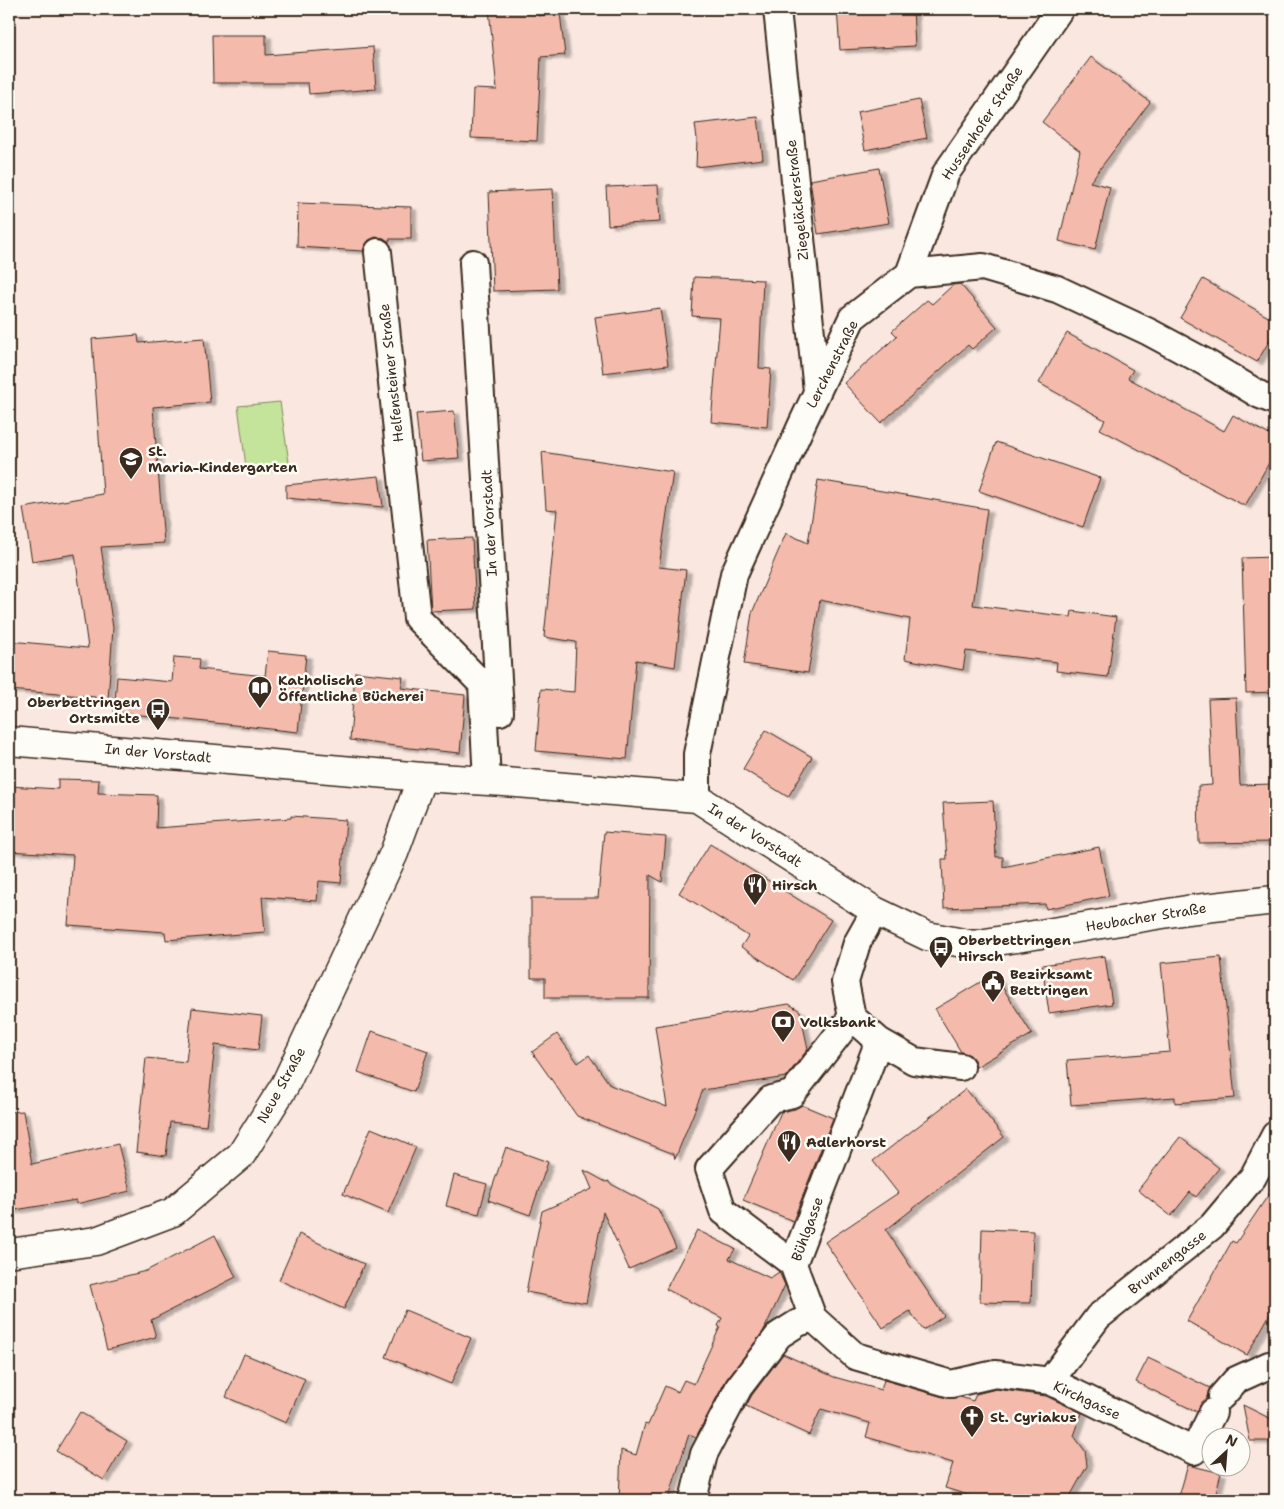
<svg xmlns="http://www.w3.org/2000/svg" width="1284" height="1509" viewBox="0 0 1284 1509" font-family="'Shantell Sans',sans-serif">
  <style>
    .green { fill: #c4e39b; stroke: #80865c }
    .building { fill: #f4baab; stroke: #3b2a1e; filter: url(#shadow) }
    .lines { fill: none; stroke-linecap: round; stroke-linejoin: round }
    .minor-casing { stroke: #3b2a1e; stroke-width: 30 }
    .tertiary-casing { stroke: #3b2a1e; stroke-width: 31 }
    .minor { stroke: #fdfcf7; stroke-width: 26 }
    .tertiary { stroke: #fdfcf7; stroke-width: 28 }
    .labels { text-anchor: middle; stroke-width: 5; stroke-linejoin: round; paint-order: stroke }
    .street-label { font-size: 14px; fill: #3b2a1e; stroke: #fdfcf7 }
    .poi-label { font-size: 14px; font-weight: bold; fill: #3b2a1e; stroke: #fdfcf7; text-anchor: start }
  </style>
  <defs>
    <filter id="shadow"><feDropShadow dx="5.5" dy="3" stdDeviation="1" flood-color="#0004"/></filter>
  </defs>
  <rect width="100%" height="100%" fill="#fae8e0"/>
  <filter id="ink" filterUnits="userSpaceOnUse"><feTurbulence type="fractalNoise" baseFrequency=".02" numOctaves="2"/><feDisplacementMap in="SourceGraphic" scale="10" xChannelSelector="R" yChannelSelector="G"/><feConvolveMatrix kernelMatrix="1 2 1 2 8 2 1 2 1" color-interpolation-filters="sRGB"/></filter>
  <g filter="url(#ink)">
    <path class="green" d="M280 402 290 469 247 474 238 406Z"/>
    <path class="building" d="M489 9H537L538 16 560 13 565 55 541 57 537 141 471 138 473 89 497 90Z
      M837 9H913L915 46 840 50Z
      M212 35H266V55L373 47 376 89 309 94 308 83H213Z
      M1091 57 1150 102 1090 182 1110 187 1095 250 1059 241 1080 151 1042 122Z
      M919 100 927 138 865 150 857 112Z
      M758 117 763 159 696 167 697 139 695 124Z
      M879 168 889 223 818 234 810 180Z
      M658 185 660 222 608 225 606 187Z
      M553 189 557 289 493 291 489 192Z
      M298 203 411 207V239H389V242L384 238 376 237 369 240 365 246 363 251 297 247Z
      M694 277 763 280 759 368 771 369 767 427 711 422 720 318 692 316Z
      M1203 279 1275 321V331L1257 362 1180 318Z
      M960 284 997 327 972 349 968 345 881 423 844 383 897 336 892 331 927 300 932 304 953 285Z
      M660 308 668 365 603 373 595 317Z
      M1067 333 1133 370 1128 378 1224 431 1233 415 1275 438V452L1245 506 1100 429 1105 420 1039 383Z
      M138 335 139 343 204 338 210 402 153 407 164 543 101 547 113 628 108 700H95V697L9 690V641L88 648 75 554 32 561 23 508 103 494 92 339Z
      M454 411 459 458 421 461 416 414Z
      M996 442 1100 478 1083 527 979 491Z
      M542 452 673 472 659 567 686 570 675 667 636 660 627 759 536 751 541 689 574 692 576 642 544 637 557 510 546 509Z
      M379 476 383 507 286 498V485Z
      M818 480 987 509 973 605 1071 617 1072 611 1116 617 1108 677 1056 671 1057 662 966 651 963 670 905 659 910 619 820 600 808 673 744 664 752 613 786 533 808 543Z
      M472 538 476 609 431 611 427 540Z
      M1275 557V692L1246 693 1242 558Z
      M268 651 306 655 298 732 114 712 117 677 172 682 174 657 200 659 199 669 265 676Z
      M355 672 403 677 401 688 465 695 460 753 410 748 350 740Z
      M1236 698 1240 785 1273 784 1274 842 1199 843 1198 786 1212 785 1208 699Z
      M766 730 812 757 788 797 743 769Z
      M58 779 99 780 98 793 157 795 156 828 291 818V816L346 820 341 883 319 881 317 901 262 897 265 932 166 940 165 932 68 925 73 855 9 851V786L58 789Z
      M993 801 996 857H1003V867L1099 847 1109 896 1046 909 1045 904 944 908 942 859H947L943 803Z
      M604 832 666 837 662 882 650 875 649 998H545V978H531V898H598Z
      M710 844 831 920 793 980 741 947 748 936 679 893Z
      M1105 956 1112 1004 1049 1013 1042 965Z
      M1221 957 1235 1098 1175 1103V1097L1071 1105 1067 1060 1170 1052 1161 963Z
      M994 974 1032 1034 976 1067 975 1061 970 1055 961 1052 935 1009Z
      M789 1004 800 1011 808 1049 786 1077 703 1090 675 1159 674 1154 577 1116 532 1052 557 1034 578 1063 589 1055 610 1085 667 1107 655 1026Z
      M192 1008 262 1016 258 1050 215 1045 206 1126 170 1122 166 1156 136 1152 146 1058 186 1062Z
      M372 1031 428 1051 414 1092 358 1072Z
      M966 1089 1004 1137 886 1230 944 1316 923 1330 910 1311 883 1328 825 1242 898 1193 873 1161Z
      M802 1105 833 1118 793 1221 743 1200 781 1112 795 1109Z
      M23 1111 32 1164 118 1144 130 1191 76 1204V1200L9 1211V1112Z
      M371 1128 416 1147 388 1213 343 1194Z
      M1180 1137 1219 1168 1196 1197 1190 1192 1171 1216 1138 1190Z
      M506 1147 548 1162 530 1215 488 1200Z
      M584 1170 606 1182 609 1181V1183L658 1209 676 1248 629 1269 603 1212 586 1303 526 1292 542 1211 592 1189Z
      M454 1175 487 1184 479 1214 446 1206Z
      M1275 1185V1305L1247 1355 1187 1321 1232 1241 1236 1243Z
      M982 1229 1033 1231 1031 1303 980 1302Z
      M697 1230 735 1249 729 1259 770 1278 779 1272 785 1285 763 1332 726 1380 696 1437 689 1434 668 1500H619L621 1450 636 1455 645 1424 648 1425 665 1386 678 1392 684 1380 694 1384 720 1327 718 1326 722 1318 666 1289Z
      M299 1234 364 1264 344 1309 279 1280Z
      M215 1235 236 1277 151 1320 156 1337 107 1350 90 1285 146 1271Z
      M405 1310 471 1338 451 1384 386 1357Z
      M244 1354 305 1379 286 1423 226 1397Z
      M783 1354 834 1377 881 1390 884 1380 947 1398 960 1397 973 1401 976 1394 996 1389 1046 1396 1082 1413 1074 1436 1085 1451 1087 1466 1068 1500H984L945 1488 953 1463 866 1437 870 1423 821 1409 809 1435 746 1406 752 1395Z
      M1148 1358 1210 1388 1206 1399 1200 1405 1197 1412 1136 1382Z
      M1243 1405 1275 1421V1441H1250Z
      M80 1412 127 1441 104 1480 56 1451Z
      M1188 1465 1221 1473 1214 1500H1178Z"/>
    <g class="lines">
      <defs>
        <path id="minor" d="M777 9 817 391
          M378 252 417 618 482 684 487 781
          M473 263 500 712
          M909 274 946 173 1060 9
          M697 798V754L734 574 802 424 852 318 909 274 983 267 1057 289 1149 332 1203 361 1260 395 1275 401
          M875 911 857 943 845 982 852 1017 879 1041 914 1061 961 1067
          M879 1041 793 1264 813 1318 855 1356 951 1384 995 1374 1050 1381 1194 1451 1213 1412
          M793 1264 723 1211 709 1169 771 1099 792 1094 852 1017
          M1050 1381 1098 1317 1212 1226 1253 1177 1275 1135
          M1222 1396 1236 1380 1269 1365 1275 1366
          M693 1500 704 1454 739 1387 779 1335 798 1323 813 1318"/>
        <path id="tertiary" d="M9 741 422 777 505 782 697 798 875 911 927 936 973 945 1187 910 1275 900
          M9 1253 96 1241 173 1212 241 1155 285 1085 394 853 422 777"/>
      </defs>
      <use href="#minor" class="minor-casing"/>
      <use href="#tertiary" class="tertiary-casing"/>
      <use href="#minor" class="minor"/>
      <use href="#tertiary" class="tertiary"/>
    </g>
  </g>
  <defs>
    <symbol id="school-pin" viewBox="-11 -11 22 30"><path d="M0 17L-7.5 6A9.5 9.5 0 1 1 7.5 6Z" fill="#3b2a1e" stroke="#fdfcf7"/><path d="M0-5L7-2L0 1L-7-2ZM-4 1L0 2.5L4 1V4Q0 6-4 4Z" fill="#fff"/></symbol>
    <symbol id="library-pin" viewBox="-11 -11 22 30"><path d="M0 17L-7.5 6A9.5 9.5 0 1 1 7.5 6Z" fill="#3b2a1e" stroke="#fdfcf7"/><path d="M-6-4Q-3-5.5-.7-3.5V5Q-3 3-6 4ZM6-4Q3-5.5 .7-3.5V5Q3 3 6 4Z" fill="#fff"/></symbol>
    <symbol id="bus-pin" viewBox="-11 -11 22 30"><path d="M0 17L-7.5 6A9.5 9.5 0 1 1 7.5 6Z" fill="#3b2a1e" stroke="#fdfcf7"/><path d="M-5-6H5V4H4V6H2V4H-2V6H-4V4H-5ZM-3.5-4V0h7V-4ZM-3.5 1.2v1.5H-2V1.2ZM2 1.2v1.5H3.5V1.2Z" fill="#fff"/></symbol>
    <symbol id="restaurant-pin" viewBox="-11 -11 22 30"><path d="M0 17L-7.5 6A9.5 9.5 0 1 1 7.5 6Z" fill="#3b2a1e" stroke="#fdfcf7"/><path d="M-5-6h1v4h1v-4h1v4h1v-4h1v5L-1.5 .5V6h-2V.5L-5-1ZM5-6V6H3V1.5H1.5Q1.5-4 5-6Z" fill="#fff"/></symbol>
    <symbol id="civic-pin" viewBox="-11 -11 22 30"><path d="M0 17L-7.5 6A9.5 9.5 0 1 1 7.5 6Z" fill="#3b2a1e" stroke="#fdfcf7"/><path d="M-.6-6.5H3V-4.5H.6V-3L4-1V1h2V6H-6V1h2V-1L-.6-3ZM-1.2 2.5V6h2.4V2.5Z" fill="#fff"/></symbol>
    <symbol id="bank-pin" viewBox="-11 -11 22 30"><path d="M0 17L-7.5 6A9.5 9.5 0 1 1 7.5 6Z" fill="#3b2a1e" stroke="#fdfcf7"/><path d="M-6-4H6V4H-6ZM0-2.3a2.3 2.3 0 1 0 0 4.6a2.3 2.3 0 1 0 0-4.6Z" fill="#fff"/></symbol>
    <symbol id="church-pin" viewBox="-11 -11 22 30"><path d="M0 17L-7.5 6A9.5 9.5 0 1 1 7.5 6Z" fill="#3b2a1e" stroke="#fdfcf7"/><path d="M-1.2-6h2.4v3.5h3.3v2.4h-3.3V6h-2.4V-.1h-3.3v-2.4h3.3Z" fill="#fff"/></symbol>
  </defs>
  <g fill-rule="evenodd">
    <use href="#school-pin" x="117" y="445" width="28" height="38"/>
    <use href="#library-pin" x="246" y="674" width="28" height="38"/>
    <use href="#bus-pin" x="144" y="696" width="28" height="38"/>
    <use href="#restaurant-pin" x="741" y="871" width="28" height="38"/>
    <use href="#bus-pin" x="927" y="934" width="28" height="38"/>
    <use href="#civic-pin" x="979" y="968" width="28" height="38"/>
    <use href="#bank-pin" x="769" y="1008" width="28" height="38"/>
    <use href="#restaurant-pin" x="775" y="1128" width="28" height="38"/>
    <use href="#church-pin" x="958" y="1403" width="28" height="38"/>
  </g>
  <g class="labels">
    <g class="street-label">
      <text transform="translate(982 123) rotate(-56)" y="5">Hussenhofer Straße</text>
      <text transform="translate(797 200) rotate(-96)" y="5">Ziegeläckerstraße</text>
      <text transform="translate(832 364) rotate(-63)" y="5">Lerchenstraße</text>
      <text transform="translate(391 373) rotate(-96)" y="5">Helfensteiner Straße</text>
      <text transform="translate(489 523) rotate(-93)" y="5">In der Vorstadt</text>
      <text transform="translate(158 753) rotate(5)" y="5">In der Vorstadt</text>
      <text transform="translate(755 835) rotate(32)" y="5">In der Vorstadt</text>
      <text transform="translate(1146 917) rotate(-9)" y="5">Heubacher Straße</text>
      <text transform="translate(281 1085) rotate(-61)" y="5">Neue Straße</text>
      <text transform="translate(807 1229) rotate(-70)" y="5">Bühlgasse</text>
      <text transform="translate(1167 1262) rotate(-38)" y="5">Brunnengasse</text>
      <text transform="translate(1087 1400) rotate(25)" y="5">Kirchgasse</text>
    </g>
    <g class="poi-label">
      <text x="148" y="456">St.<tspan x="148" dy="16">Maria-Kindergarten</tspan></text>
      <text x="278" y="685">Katholische<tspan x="278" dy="16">Öffentliche Bücherei</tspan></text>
      <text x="140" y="707" text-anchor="end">Oberbettringen<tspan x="140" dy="16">Ortsmitte</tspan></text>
      <text x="772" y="890">Hirsch</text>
      <text x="958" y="945">Oberbettringen<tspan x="958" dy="16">Hirsch</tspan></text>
      <text x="1010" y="979">Bezirksamt<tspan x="1010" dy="16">Bettringen</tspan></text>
      <text x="800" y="1027">Volksbank</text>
      <text x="806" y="1147">Adlerhorst</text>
      <text x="990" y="1422">St. Cyriakus</text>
    </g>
  </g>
  <rect width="1284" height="1509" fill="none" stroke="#fdfcf7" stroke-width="30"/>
  <rect x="15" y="15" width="1254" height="1479" fill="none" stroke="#3b2a1e" stroke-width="2" filter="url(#ink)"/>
  <g transform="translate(1226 1452) rotate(26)"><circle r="24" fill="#fdfcf7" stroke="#afa8a0"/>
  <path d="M0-4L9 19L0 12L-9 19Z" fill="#3b2a1e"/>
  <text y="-8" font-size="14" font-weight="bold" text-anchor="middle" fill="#3b2a1e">N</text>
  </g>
</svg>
